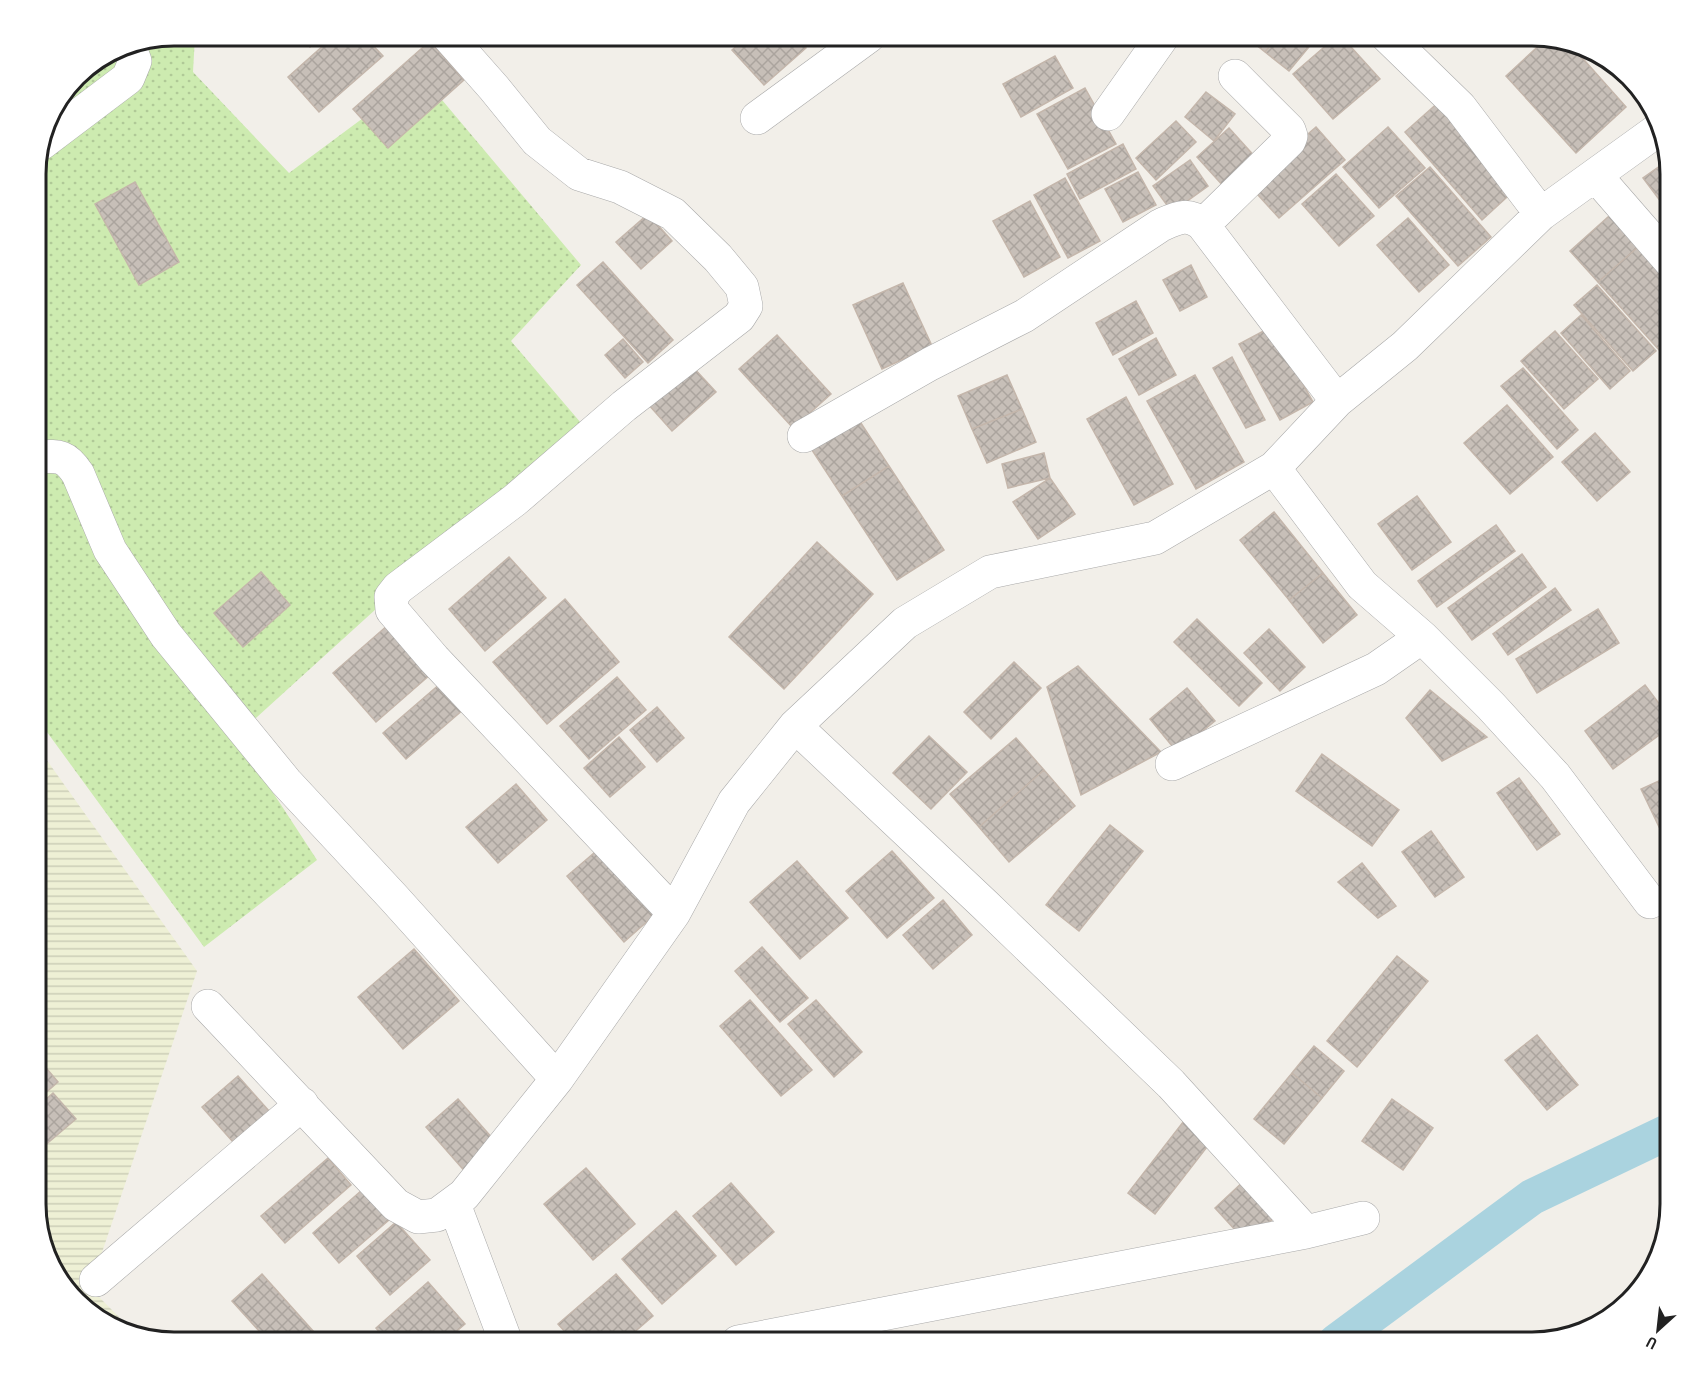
<svg xmlns="http://www.w3.org/2000/svg" width="1706" height="1378" viewBox="0 0 1706 1378" font-family="'Archivo Narrow',sans-serif">
  <style>
    .farmland { fill: url(#farmland-rules) }
    .grass { fill: url(#grass-dots) }
    .lines { fill: none; stroke-linecap: round; stroke-linejoin: round }
    .canal { stroke: #aad3df; stroke-width: 36 }
    .building { fill: url(#building-cross-hatch); stroke: #c4b6ab; stroke-width: 1.5 }
    .minor-casing { stroke: #a9a9a9; stroke-width: 34 }
    .minor { stroke: #fff; stroke-width: 33 }
    .rim { fill: none; stroke: #222; stroke-width: 3 }
  </style>
  <defs>
    <pattern id="farmland-rules" width="6" height="5" patternUnits="userSpaceOnUse" patternTransform="scale(1.5)"><rect width="6" height="5" fill="#eef0d5"/><path d="M0 2.5h6" fill="none" stroke="#ccceb7"/></pattern>
    <pattern id="grass-dots" width="8" height="8" patternUnits="userSpaceOnUse" patternTransform="scale(1.5)"><rect width="8" height="8" fill="#cdebb0"/><path d="M2 2h.1M6 6h.1" fill="none" stroke="#b0c997" stroke-width="1.8" stroke-linecap="round"/></pattern>
    <pattern id="building-cross-hatch" width="8" height="8" patternUnits="userSpaceOnUse" patternTransform="scale(1.5)"><rect width="8" height="8" fill="#c7bfb8"/><path d="M0 0l8 8M0 8l8-8" fill="none" stroke="#aba49e"/></pattern>
  </defs>
  <rect width="100%" height="100%" fill="#f2efe9"/>
  <path class="farmland" d="M36 745 197 971 90 1288 137 1335 122 1332 84 1308 50 1265 36 1212Z"/>
  <path class="grass" d="M175 36H195L193 72 289 173 421 75 581 265 511 341 581 423 236 736 317 860 204 947 36 717V166L50 114 83 71 122 46Z"/>
  <g class="lines">
    <path class="canal" d="M1336 1342 1532 1197 1670 1131"/>
  </g>
  <path class="building" d="M300 36H322L310 47Z
    M334 36H364L383 56 319 112 288 77Z
    M748 36H796L806 48 764 85 732 50Z
    M1245 36H1278L1265 52Z
    M1278 36H1318L1289 71 1265 52Z
    M1337 36H1341L1380 79 1333 119 1293 74Z
    M1467 36H1488L1476 46Z
    M1546 39 1569 43 1626 107 1576 153 1506 76Z
    M430 41 464 80 388 148 353 109Z
    M1055 56 1073 88 1021 117 1003 84Z
    M1085 88 1116 144 1068 169 1037 114Z
    M1206 92 1235 114 1214 141 1185 117Z
    M1441 100 1518 187 1482 220 1405 132Z
    M1176 121 1196 142 1156 180 1136 158Z
    M1316 127 1345 160 1279 218 1249 185Z
    M1388 127 1425 168 1379 208 1343 167Z
    M1229 128 1257 159 1225 188 1197 157Z
    M1123 144 1136 169 1080 199 1067 174Z
    M1190 160 1208 186 1172 212 1153 186Z
    M1667 161 1670 175V214L1643 178Z
    M1430 167 1491 237 1458 266 1396 196Z
    M1138 172 1156 205 1123 222 1105 189Z
    M1336 174 1374 216 1339 246 1302 204Z
    M1065 178 1100 241 1068 258 1034 195Z
    M135 182 179 262 139 285 95 204Z
    M1030 201 1060 257 1024 277 993 221Z
    M1618 208 1646 240 1598 282 1570 251Z
    M648 214 672 241 641 269 616 242Z
    M1408 218 1449 265 1419 292 1377 245Z
    M1646 240 1670 266V362L1598 282Z
    M603 262 673 340 648 363 577 285Z
    M1191 265 1207 297 1180 311 1163 280Z
    M903 283 932 346 882 369 853 305Z
    M1597 285 1656 351 1633 371 1574 305Z
    M1136 301 1153 333 1113 355 1096 323Z
    M1581 315 1630 371 1610 389 1561 333Z
    M1271 327 1313 402 1280 420 1239 344Z
    M1555 331 1598 379 1564 409 1521 361Z
    M777 335 831 394 793 428 739 369Z
    M1156 338 1176 375 1139 395 1119 359Z
    M623 339 643 362 625 378 605 355Z
    M1232 357 1265 420 1246 428 1213 368Z
    M691 365 716 392 672 431 648 404Z
    M1523 368 1578 430 1557 449 1501 386Z
    M1007 375 1022 409 972 429 958 396Z
    M1195 375 1244 462 1196 489 1147 401Z
    M1126 397 1173 484 1134 505 1087 419Z
    M1507 405 1553 457 1510 494 1464 443Z
    M1022 409 1036 442 987 463 972 429Z
    M855 414 889 466 842 496 808 444Z
    M1595 433 1630 472 1597 501 1562 462Z
    M1044 453 1050 478 1008 488 1002 464Z
    M889 466 944 550 897 580 842 496Z
    M1050 478 1075 514 1038 539 1013 502Z
    M1417 496 1451 542 1412 570 1378 524Z
    M1274 512 1323 573 1289 600 1240 540Z
    M1496 525 1515 551 1437 607 1418 581Z
    M817 542 873 594 784 689 729 637Z
    M1522 554 1546 587 1472 640 1448 608Z
    M509 557 546 598 485 651 449 609Z
    M261 572 290 605 243 647 214 613Z
    M1323 573 1357 615 1323 643 1289 600Z
    M1555 588 1571 610 1508 655 1493 634Z
    M565 599 619 662 547 724 493 662Z
    M1598 609 1619 643 1537 693 1516 659Z
    M1197 619 1262 683 1239 706 1174 642Z
    M388 625 431 674 376 722 333 673Z
    M1269 629 1305 667 1280 691 1244 653Z
    M1014 662 1041 688 991 739 964 712Z
    M1078 666 1161 752 1081 795 1047 687Z
    M617 677 646 710 589 759 560 726Z
    M441 683 464 709 406 759 383 733Z
    M1645 685 1670 718V727L1613 769 1585 731Z
    M1187 688 1215 721 1177 752 1150 719Z
    M1430 690 1487 737 1442 761 1406 718Z
    M657 707 684 738 657 762 630 730Z
    M929 736 967 772 931 809 893 773Z
    M619 737 645 767 610 797 584 768Z
    M1016 738 1044 770 979 827 950 794Z
    M1322 754 1399 810 1372 846 1296 791Z
    M1044 770 1075 806 1009 862 979 827Z
    M1670 776V827L1661 831 1641 789Z
    M1519 778 1560 834 1537 850 1497 793Z
    M516 784 547 820 498 863 466 827Z
    M1110 825 1143 851 1079 931 1046 905Z
    M1431 831 1464 877 1435 897 1402 852Z
    M601 847 658 912 624 942 567 876Z
    M892 851 934 898 887 938 846 891Z
    M797 861 848 918 800 959 750 902Z
    M1362 863 1396 906 1378 918 1338 882Z
    M943 900 972 935 933 969 903 935Z
    M762 947 808 998 780 1022 735 971Z
    M414 949 459 1001 403 1049 358 997Z
    M1397 956 1428 981 1357 1067 1327 1041Z
    M750 1000 812 1070 781 1096 720 1026Z
    M816 1000 862 1052 834 1077 788 1024Z
    M1537 1035 1578 1085 1547 1110 1505 1060Z
    M1314 1046 1344 1071 1322 1098 1292 1073Z
    M36 1056 58 1082 36 1101Z
    M1292 1073 1322 1098 1284 1144 1254 1119Z
    M238 1076 269 1111 233 1142 202 1107Z
    M53 1093 76 1119 36 1153V1108Z
    M458 1099 500 1147 468 1175 426 1127Z
    M1392 1099 1433 1128 1403 1170 1362 1141Z
    M1187 1117 1214 1138 1155 1214 1128 1193Z
    M328 1158 351 1185 285 1243 261 1216Z
    M586 1168 635 1224 593 1260 544 1204Z
    M1247 1178 1280 1212 1247 1243 1215 1208Z
    M731 1183 774 1232 736 1265 693 1216Z
    M362 1190 389 1220 339 1263 313 1233Z
    M676 1211 716 1256 662 1304 622 1259Z
    M396 1222 430 1260 390 1295 357 1256Z
    M262 1274 323 1342H269L232 1301Z
    M616 1274 653 1316 623 1342H574L558 1324Z
    M428 1282 465 1324 444 1342H388L376 1328Z"/>
  <g class="lines">
    <defs>
      <path id="minor" d="M448 36 494 88 537 141 579 174 620 187 673 214 718 258 742 287 746 306 739 317 624 406 515 500 398 588 391 597 392 610 434 659 674 913
        M1387 36 1460 107 1541 214
        M1108 114 1163 36
        M757 118 869 36
        M42 143 128 78 135 61 129 45
        M1596 176 1670 261
        M1203 225 1289 141 1291 136 1289 130 1235 76
        M804 436 930 364 1024 316 1161 225C1177 218 1188 212 1203 225L1337 401
        M36 457C58 456 65 454 78 474L110 550 166 635 286 782 393 897 557 1079
        M1274 468 1362 585 1422 637 1491 706 1555 776 1650 902
        M795 726 984 904 1171 1084 1306 1232
        M1172 764 1376 669 1422 637
        M208 1006 396 1205 418 1217 437 1215 464 1195 557 1079 674 913 734 802 795 726 905 623 990 572 1155 538 1274 468 1337 401 1405 346 1541 214 1659 129
        M454 1204 506 1342
        M96 1280 302 1104
        M738 1342 1306 1232 1363 1218"/>
    </defs>
    <use href="#minor" class="minor-casing"/>
    <use href="#minor" class="minor"/>
  </g>
  <path d="M0 0H1706V1378H0ZM174 46H1532A128 128 0 0 1 1660 174V1204A128 128 0 0 1 1532 1332H174A128 128 0 0 1 46 1204V174A128 128 0 0 1 174 46Z" fill="#fff" fill-rule="evenodd"/>
  <path class="rim" d="M174 46H1532A128 128 0 0 1 1660 174V1204A128 128 0 0 1 1532 1332H174A128 128 0 0 1 46 1204V174A128 128 0 0 1 174 46Z"/>
  <g transform="translate(1658 1330) rotate(207)" stroke="#ffffff" stroke-width="4.5" paint-order="stroke">
  <path d="M0-4.5L10 22L0 15L-10 22Z" fill="#222222"/>
  <text y="-9" font-size="16" font-weight="bold" text-anchor="middle" fill="#222222">U</text>
  </g>
</svg>
